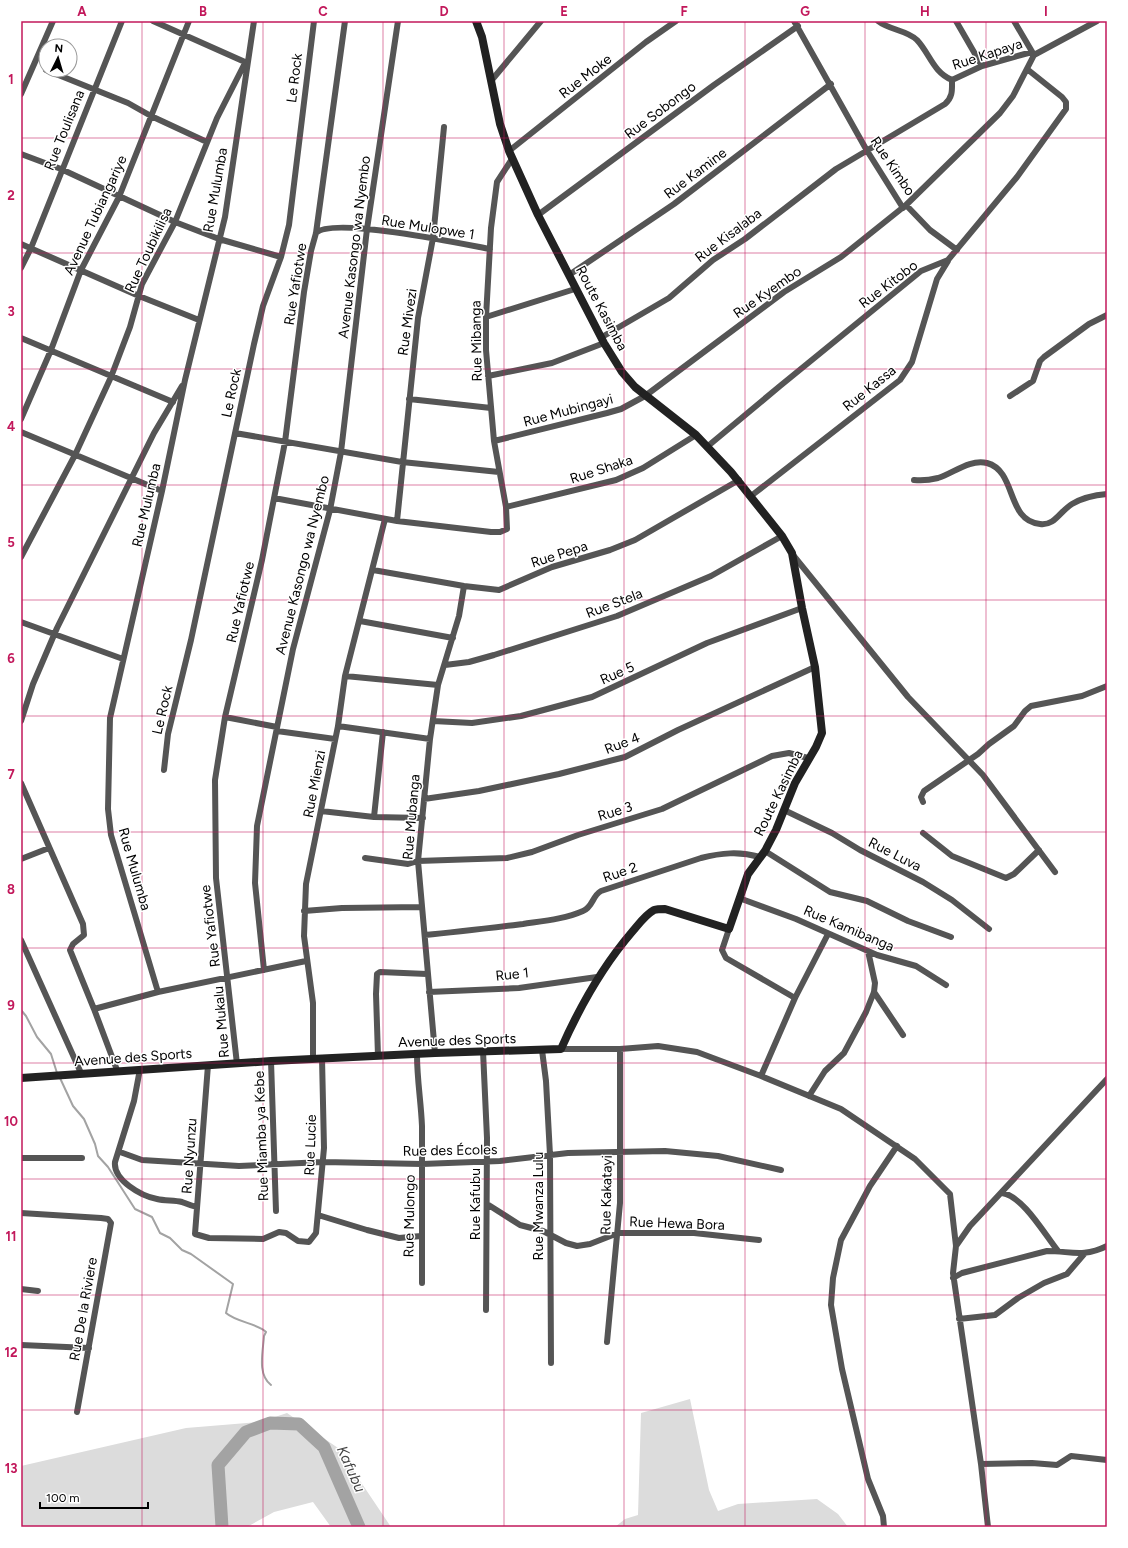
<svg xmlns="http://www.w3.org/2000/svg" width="1128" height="1548" viewBox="0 0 1128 1548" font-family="Figtree,sans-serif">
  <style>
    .green { fill: #dcdcdc }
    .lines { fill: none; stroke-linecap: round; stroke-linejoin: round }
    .stream { stroke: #a3a3a3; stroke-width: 2 }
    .river { stroke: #a3a3a3; stroke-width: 13 }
    .street { stroke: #555; stroke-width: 6 }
    .secondary { stroke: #222; stroke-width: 8 }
    .grid { fill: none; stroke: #c2185b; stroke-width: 1; stroke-opacity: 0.55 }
    .labels { text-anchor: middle; stroke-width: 3; stroke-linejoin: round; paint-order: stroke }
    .street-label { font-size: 14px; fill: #000; stroke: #fff }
    .water-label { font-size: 15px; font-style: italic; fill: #444; stroke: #fff }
    .neatline { fill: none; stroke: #c2185b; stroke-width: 1.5 }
    .grid-label { font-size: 13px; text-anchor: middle; font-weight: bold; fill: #c2185b }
  </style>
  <rect width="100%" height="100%" fill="#fff"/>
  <path class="green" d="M690 1399 709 1490 718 1511 738 1504 817 1499 838 1514 848 1527H615L625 1519 638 1515 641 1413Z
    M287 1413 338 1448 391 1527H331L313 1502 274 1512 247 1527H21V1466L186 1428 260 1422Z"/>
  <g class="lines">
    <path class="stream" d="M21 1010 26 1016 37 1037 51 1054 57 1073
      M60 1078 73 1106 84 1119 95 1144 98 1156 108 1167 135 1209 152 1217 160 1233 170 1238 182 1250 191 1254 233 1284 226 1313C236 1322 259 1324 266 1332L264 1336C263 1352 257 1374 271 1385"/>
    <path class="river" d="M222 1527 218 1465 246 1432 270 1423 299 1424 324 1447 359 1527"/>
    <path class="street" d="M153 21 245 62
      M794 21 866 149 903 208
      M878 21C889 30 907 30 917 40 930 54 933 72 952 80L982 66 1032 52
      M956 21 982 66
      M1014 21 1034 55
      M1034 55 1097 21
      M46 70 128 103 151 116 207 142
      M491 81 541 21
      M21 94 53 21
      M509 151 646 42 676 21
      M21 154 61 169 175 222 219 239 281 257
      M906 205 930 230 957 250
      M538 215 714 85 798 26
      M316 233C332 216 463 244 490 249
      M21 244 139 296 199 320
      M21 268 31 248 122 21
      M569 275 674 204 831 84
      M486 317 575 289
      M602 337 669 298 713 260 745 239 836 169 945 104C953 97 952 90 952 80
      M21 338 173 402
      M488 376 552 363 604 343
      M1010 396 1033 381 1040 361 1044 357 1089 324 1107 315
      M409 399 491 408
      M21 419 51 350 81 270 119 197 189 21
      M21 432 162 491
      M235 433 402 462 499 472
      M494 441 607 413 621 409 645 396 784 292 841 257 906 205 1000 113 1013 96 1034 55
      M708 446 780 386 921 271 948 260 1017 177 1066 109V102L1062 97 1027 69
      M914 480C923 481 930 480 938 478 954 473 969 459 987 463 1017 471 1006 521 1040 524 1055 526 1060 511 1072 504 1082 498 1095 495 1107 494
      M751 496 900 380 912 362 937 279 948 261
      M274 498 397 521 491 532H500L507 529 506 507 494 441 486 350V317L491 228 497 182 512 159
      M506 507 616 480 643 468 696 435
      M397 521 418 318 433 238 444 127
      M793 555 908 697 983 775 1055 872
      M21 557 75 455 111 377 130 327 142 284 175 222 217 118 245 63
      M373 570 464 586 499 590 552 567 610 550 635 540 739 480
      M360 621 453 638
      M21 622 123 659
      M445 665 469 662 494 655 617 616 711 576 782 536
      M345 676 438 685
      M225 717 277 727
      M21 721 33 684 57 628 154 433 182 386
      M433 721 472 723 521 716 592 697 707 643 802 608
      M338 726 430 739
      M277 731 335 739
      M164 770 168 734 191 640 254 344 263 306 281 257 289 225 314 21
      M21 783 83 924 84 935 73 944 70 950 94 1009
      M424 799 479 791 559 774 625 757 678 730 815 667
      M923 802 921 797 924 791 978 754 989 744 1014 726 1025 711 1031 706 1082 696 1107 686
      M784 810 832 833 860 850 923 882 952 900 989 929
      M321 811 374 817 423 818
      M374 817 383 732
      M923 833 952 856 1006 878 1014 874 1039 850
      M765 851 830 892 867 901 908 921 951 937
      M365 858 408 864 418 861 507 858 532 852 578 835 662 809 772 756 789 753 808 758
      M21 859 49 848
      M739 898 796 919 877 955 916 966 946 985
      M304 911 342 908 422 907
      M729 929 722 950 726 958 795 998
      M425 935C458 932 490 928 523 924 543 921 565 919 583 911 593 907 592 896 601 891L701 858C721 853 739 851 760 857
      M21 940 81 1073
      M264 970 255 883 257 826 293 649 330 510 341 452 367 229 398 21
      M158 992 111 835 108 809 110 718 162 491 185 380 225 217 254 21
      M429 992 519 988 597 977
      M874 992 903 1035
      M561 1049H620L658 1046 697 1052 761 1076 841 1109 915 1159 950 1194 956 1246 953 1273 981 1464 988 1527
      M542 1050 546 1081 550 1155 551 1363
      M483 1051 487 1138 486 1310
      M435 1053 418 861 430 739 438 685 459 616 464 586
      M417 1055C417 1079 421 1102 422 1126V1283
      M378 1056 376 994 377 974 380 972 427 974
      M313 1059V1003L304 936 306 884 338 726 345 676 385 519
      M271 1061 276 1211
      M237 1064 216 878 215 780 225 717 262 560 285 442 304 292 311 251 316 233 345 21
      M208 1065 195 1234 209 1238 263 1239 279 1232 286 1233 298 1241 309 1242 316 1233 324 1148 322 1058
      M140 1069 134 1101 115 1162C113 1180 141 1196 157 1199 165 1201 174 1200 182 1202 187 1204 191 1206 197 1207
      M117 1070 94 1009 158 992 306 961
      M761 1076 795 998 828 934
      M809 1096 825 1071 844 1053 866 1012 874 992 875 983 868 951
      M120 1152 142 1160 239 1166 323 1162 422 1164 500 1161 568 1153 665 1151 718 1156 781 1170
      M21 1158H82
      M1002 1193C1023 1196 1045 1235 1058 1251
      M487 1204 520 1225 543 1231 566 1243 577 1246 590 1244 618 1233H694L759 1240
      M21 1213 101 1218 108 1219 111 1223 77 1412
      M318 1215 367 1230 399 1238 421 1236
      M956 1246 970 1226 1107 1079
      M953 1278 962 1273 1047 1251C1071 1251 1082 1258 1107 1246
      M21 1289 38 1291
      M959 1319 995 1315 1018 1298 1044 1283 1067 1274 1085 1253
      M607 1342 620 1203V1049
      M21 1345 89 1348
      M981 1464 1032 1463 1057 1465 1071 1456 1107 1460
      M884 1527 883 1516 868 1479 842 1369 831 1305 833 1278 841 1240 870 1186 897 1146"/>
    <path class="secondary" d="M21 1078 271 1061 435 1053 561 1049C580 1006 602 967 632 932 639 924 645 915 654 910 657 909 661 909 665 909L729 929 748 874 765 851 776 830 795 783 816 747 822 733 815 667 802 608 792 553 782 536 731 472 696 435 635 387 622 372 604 343 538 215 509 151 500 124 482 37 476 21"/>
  </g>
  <path class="grid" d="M142 21V1527M263 21V1527M383 21V1527M504 21V1527M624 21V1527M745 21V1527M865 21V1527M986 21V1527M21 138H1107M21 253H1107M21 369H1107M21 485H1107M21 600H1107M21 716H1107M21 832H1107M21 948H1107M21 1063H1107M21 1179H1107M21 1295H1107M21 1410H1107"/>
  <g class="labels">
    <g class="street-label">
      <text transform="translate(987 54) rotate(-18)" y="5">Rue Kapaya</text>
      <text transform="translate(585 76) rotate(-38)" y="5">Rue Moke</text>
      <text transform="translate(294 78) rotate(-83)" y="5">Le Rock</text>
      <text transform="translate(660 110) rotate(-37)" y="5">Rue Sobongo</text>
      <text transform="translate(64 130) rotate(-68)" y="5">Rue Toulisana</text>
      <text transform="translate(893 166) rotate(56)" y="5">Rue Kimbo</text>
      <text transform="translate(695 173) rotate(-37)" y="5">Rue Kamine</text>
      <text transform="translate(215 190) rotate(-80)" y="5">Rue Mulumba</text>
      <text transform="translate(95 215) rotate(-65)" y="5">Avenue Tubiangariye</text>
      <text transform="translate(428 227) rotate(9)" y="5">Rue Mulopwe 1</text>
      <text transform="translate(728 235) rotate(-37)" y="5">Rue Kisalaba</text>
      <text transform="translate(354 247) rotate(-83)" y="5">Avenue Kasongo wa Nyembo</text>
      <text transform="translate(148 250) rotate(-65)" y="5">Rue Toubikilisa</text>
      <text transform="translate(295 284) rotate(-81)" y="5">Rue Yafiotwe</text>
      <text transform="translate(888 284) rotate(-37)" y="5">Rue Kitobo</text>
      <text transform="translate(767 292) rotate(-35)" y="5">Rue Kyembo</text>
      <text transform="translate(602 308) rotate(62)" y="5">Route Kasimba</text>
      <text transform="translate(407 322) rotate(-82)" y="5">Rue Mivezi</text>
      <text transform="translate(476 341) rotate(-91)" y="5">Rue Mibanga</text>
      <text transform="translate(869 388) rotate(-39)" y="5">Rue Kassa</text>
      <text transform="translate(231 393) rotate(-78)" y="5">Le Rock</text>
      <text transform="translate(568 410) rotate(-15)" y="5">Rue Mubingayi</text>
      <text transform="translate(601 469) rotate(-18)" y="5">Rue Shaka</text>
      <text transform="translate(146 505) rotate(-77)" y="5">Rue Mulumba</text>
      <text transform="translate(559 554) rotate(-18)" y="5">Rue Pepa</text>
      <text transform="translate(302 565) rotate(-76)" y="5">Avenue Kasongo wa Nyembo</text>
      <text transform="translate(240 602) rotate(-77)" y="5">Rue Yafiotwe</text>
      <text transform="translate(614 603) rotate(-21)" y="5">Rue Stela</text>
      <text transform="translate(617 673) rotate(-24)" y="5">Rue 5</text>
      <text transform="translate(162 710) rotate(-77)" y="5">Le Rock</text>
      <text transform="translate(622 743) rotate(-21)" y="5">Rue 4</text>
      <text transform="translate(314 784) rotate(-79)" y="5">Rue Mienzi</text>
      <text transform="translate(778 793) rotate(-64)" y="5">Route Kasimba</text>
      <text transform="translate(615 811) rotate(-17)" y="5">Rue 3</text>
      <text transform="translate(411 817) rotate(-85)" y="5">Rue Mubanga</text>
      <text transform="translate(895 854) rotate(27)" y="5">Rue Luva</text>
      <text transform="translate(135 869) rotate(74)" y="5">Rue Mulumba</text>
      <text transform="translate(620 872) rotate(-19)" y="5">Rue 2</text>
      <text transform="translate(210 926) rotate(-97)" y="5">Rue Yafiotwe</text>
      <text transform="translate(849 928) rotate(23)" y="5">Rue Kamibanga</text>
      <text transform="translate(512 974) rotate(-6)" y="5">Rue 1</text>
      <text transform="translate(221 1022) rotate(-95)" y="5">Rue Mukalu</text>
      <text transform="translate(457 1040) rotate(-2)" y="5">Avenue des Sports</text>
      <text transform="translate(133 1057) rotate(-4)" y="5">Avenue des Sports</text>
      <text transform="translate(261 1136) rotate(-92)" y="5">Rue Miamba ya Kebe</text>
      <text transform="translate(310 1145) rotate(-88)" y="5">Rue Lucie</text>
      <text transform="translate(450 1150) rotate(-1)" y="5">Rue des Écoles</text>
      <text transform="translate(189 1156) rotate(-86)" y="5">Rue Nyunzu</text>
      <text transform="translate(606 1195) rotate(-89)" y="5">Rue Kakatayi</text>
      <text transform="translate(475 1204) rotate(-90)" y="5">Rue Kafubu</text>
      <text transform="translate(538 1206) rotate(-90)" y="5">Rue Mwanza Lulu</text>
      <text transform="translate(409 1216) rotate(-89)" y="5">Rue Mulongo</text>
      <text transform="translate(677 1223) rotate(2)" y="5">Rue Hewa Bora</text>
      <text transform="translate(83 1309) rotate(-80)" y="5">Rue De la Riviere</text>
    </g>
    <g class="water-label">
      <text transform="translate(351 1469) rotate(66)" y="5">Kafubu</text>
    </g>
  </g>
  <rect width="1128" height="1548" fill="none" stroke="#ffffff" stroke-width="44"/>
  <g transform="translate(58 58) rotate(5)"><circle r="19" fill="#ffffff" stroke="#999999"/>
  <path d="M0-3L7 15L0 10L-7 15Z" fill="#000000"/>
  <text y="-6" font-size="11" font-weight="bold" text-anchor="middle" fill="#000000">N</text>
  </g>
  <path d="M40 1502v6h108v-6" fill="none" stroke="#000000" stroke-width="2"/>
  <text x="46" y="1502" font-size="12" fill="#000000" stroke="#ffffff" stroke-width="3" paint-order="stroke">100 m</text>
  <rect x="22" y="22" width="1084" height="1504" class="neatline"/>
  <g class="grid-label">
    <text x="82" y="16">A</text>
    <text x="203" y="16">B</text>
    <text x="323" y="16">C</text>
    <text x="444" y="16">D</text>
    <text x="564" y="16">E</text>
    <text x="684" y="16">F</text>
    <text x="805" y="16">G</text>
    <text x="925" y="16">H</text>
    <text x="1046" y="16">I</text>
    <text x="11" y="84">1</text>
    <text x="11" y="200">2</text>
    <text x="11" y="316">3</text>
    <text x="11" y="431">4</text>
    <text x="11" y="547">5</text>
    <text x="11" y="663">6</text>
    <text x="11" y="779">7</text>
    <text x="11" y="894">8</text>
    <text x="11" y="1010">9</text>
    <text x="11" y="1126">10</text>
    <text x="11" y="1241">11</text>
    <text x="11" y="1357">12</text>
    <text x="11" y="1473">13</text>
  </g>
</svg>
